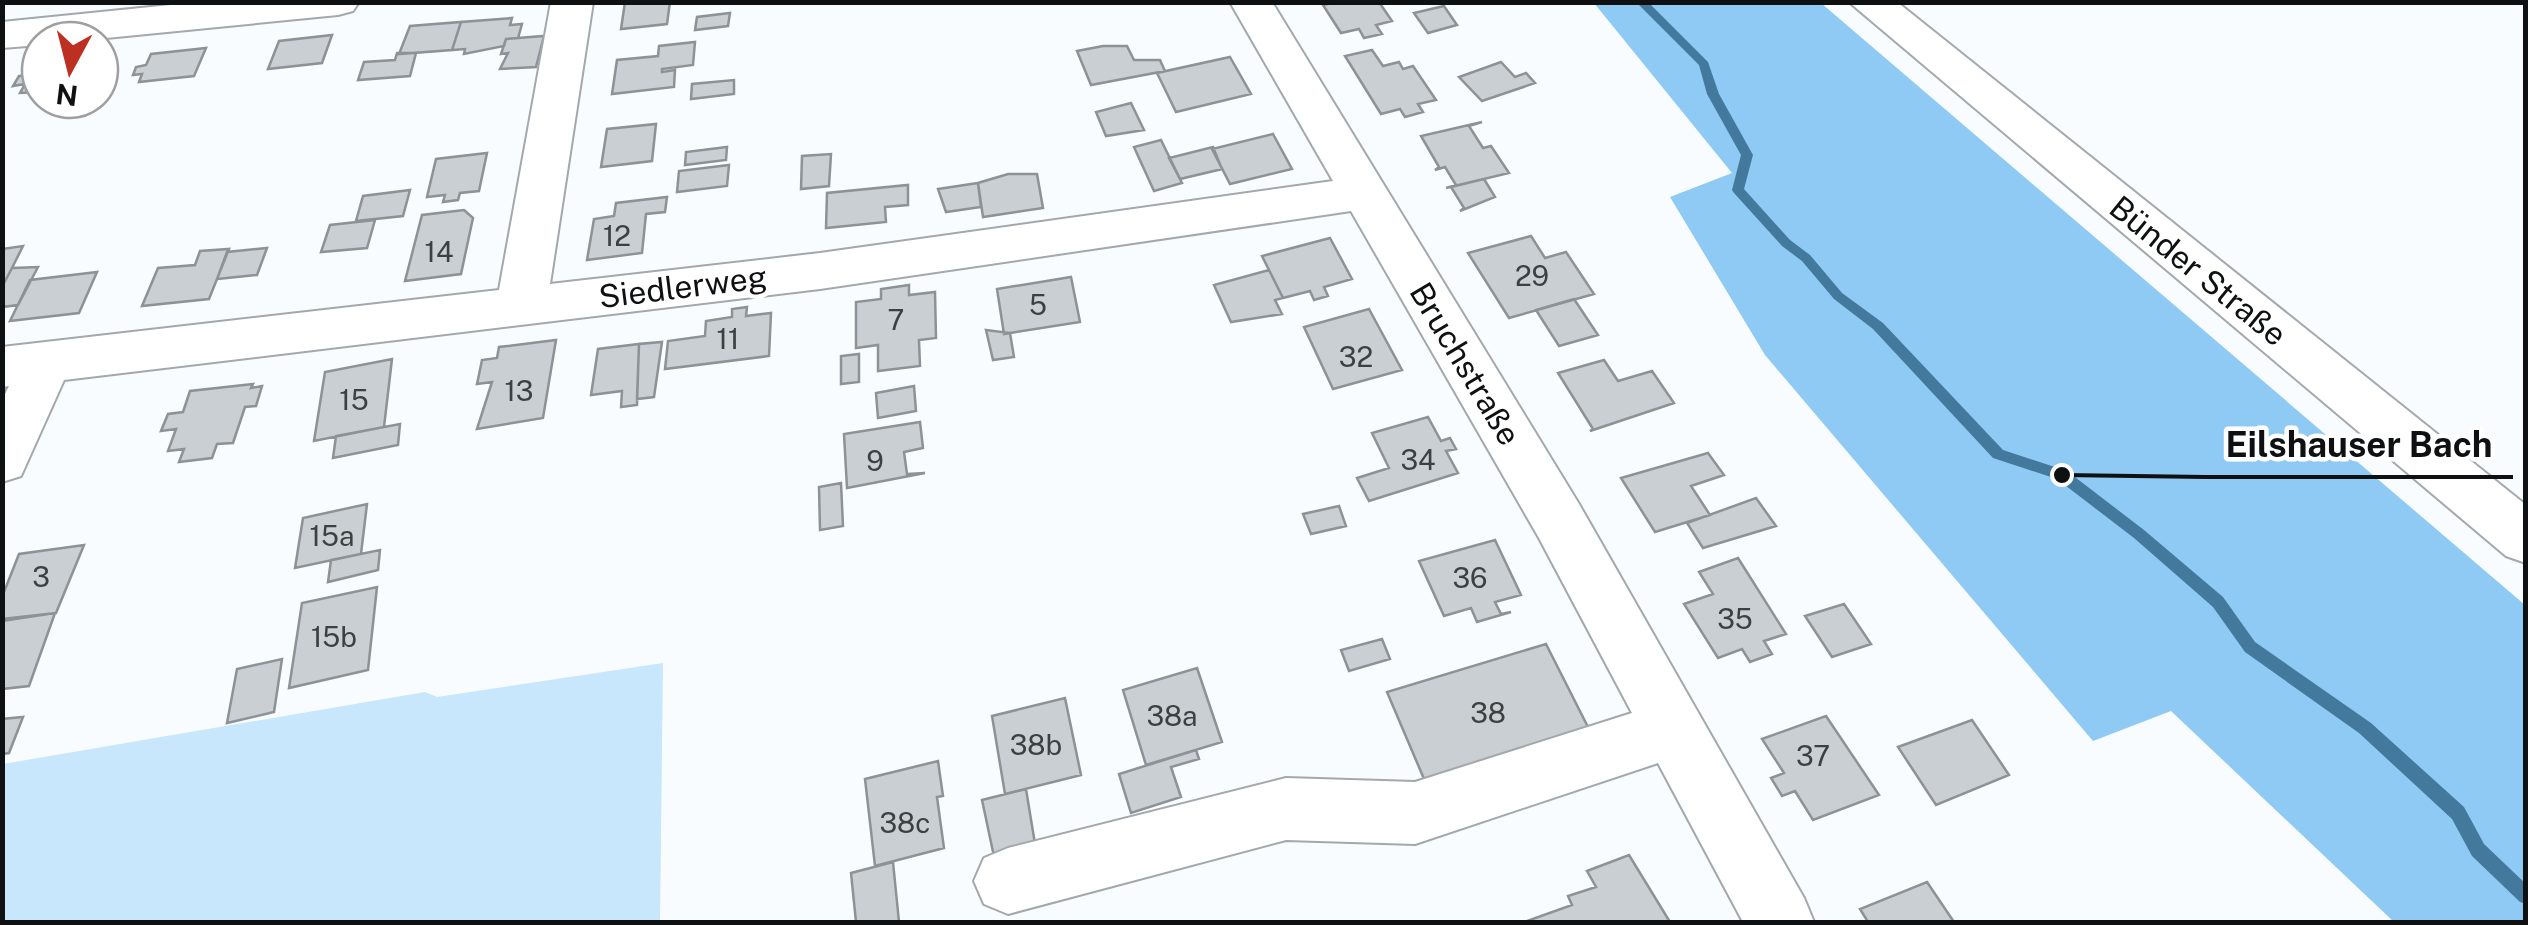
<svg xmlns="http://www.w3.org/2000/svg" width="2528" height="925" viewBox="0 0 2528 925" font-family="'Public Sans',sans-serif">
  <style>
    .green { fill: #c8e6fc }
    .forest { fill: #8ecaf4 }
    .lines { fill: none; stroke-linecap: round; stroke-linejoin: round }
    .stream { fill: #43799d; fill-rule: evenodd }
    .building { fill: #c9cfd3; stroke: #8d9296; stroke-width: 2.5 }
    .minor-casing { stroke: #a3a8ac; stroke-width: 4 }
    .major-casing { stroke: #a3a8ac; stroke-width: 4 }
    .minor { fill: #fff; fill-rule: evenodd }
    .major { fill: #fff; fill-rule: evenodd }
    .labels { text-anchor: middle; stroke-width: 9; stroke-linejoin: round; paint-order: stroke }
    .number-label { font-size: 28px; fill: #3d4042 }
    .street-label { font-size: 32px; fill: #0e1011; stroke: #fff }
    .leader { fill: none; stroke: #0e1011; stroke-width: 4 }
    .callout-dot { fill: #0e1011; stroke: #fff; stroke-width: 4 }
    .callout-label { font-size: 35px; text-anchor: middle; font-weight: bold; fill: #0e1011; stroke: #fff; stroke-width: 9; stroke-linejoin: round; paint-order: stroke }
  </style>
  <rect width="100%" height="100%" fill="#f9fcff"/>
  <path class="green" d="M663 663 660 922H3V764L425 692 437 697Z"/>
  <path class="forest" d="M1594 3H1821L2525 605V922H2394L2171 711 2093 741 1765 355 1670 197 1732 173Z"/>
  <g class="lines">
    <path class="stream" d="M1636 2H1648L1708 62 1719 94 1753 155 1744 189 1790 240 1810 255 1842 293 1883 323 2003 450 2067 471 2144 530 2223 597 2255 642 2371 723 2464 807 2484 844 2526 884V904L2520 902 2472 856 2452 819 2359 733 2245 652 2213 607 2134 538 2057 479 1993 458 1873 329 1834 299 1802 261 1782 246 1734 193 1732 190 1741 155 1707 94 1699 65Z"/>
  </g>
  <path class="building" d="M625 2H670L667 24 621 29Z
    M1337 2H1379L1392 21 1376 25 1382 34 1364 38 1359 29 1341 33 1323 5Z
    M1444 6 1457 25 1428 33 1414 13Z
    M730 13 728 26 695 30 697 17Z
    M512 18 510 25 522 24 518 38 506 39 504 46 464 54 465 49 452 50 461 22Z
    M461 22 452 50 399 54 410 26Z
    M332 35 322 63 268 69 279 41Z
    M544 36 536 67 500 69 508 53 501 54 506 39Z
    M695 42 693 65 662 69V72L675 70 674 87 612 94 617 60 658 56 659 46Z
    M1103 46H1127L1134 60H1160L1165 71 1091 85 1077 51Z
    M206 48 194 76 139 82 142 74 133 75 136 67 146 65 151 54Z
    M1372 50 1383 66 1399 62 1403 69 1413 66 1436 100 1418 104 1423 112 1405 117 1400 109 1381 114 1345 56Z
    M397 53H416L410 76 358 80 364 62 395 60Z
    M1230 57 1251 94 1176 112 1157 73Z
    M1501 62 1515 77 1526 73 1535 83 1482 101 1459 77Z
    M36 65H40V92L20 93 25 84 13 86 19 76 30 75Z
    M734 80V94L691 99 692 84Z
    M1131 103 1144 130 1106 136 1096 112Z
    M1482 122 1469 126 1483 148 1491 146 1509 173 1446 188 1456 185 1445 167 1435 170 1439 167 1421 136Z
    M656 124 652 161 601 167 607 129Z
    M1273 134 1292 169 1230 184 1212 149Z
    M1161 140 1182 183 1154 191 1134 147Z
    M727 147 726 160 685 165 686 152Z
    M1213 147 1222 169 1180 179 1169 158Z
    M487 153 479 191 460 193 458 200 443 202 445 195 427 197 436 159Z
    M831 154 829 186 801 189 802 156Z
    M729 165 727 186 677 192 679 171Z
    M1008 174H1037L1043 208 983 217 978 183Z
    M1484 179 1495 197 1460 211 1464 208 1451 187Z
    M978 183 981 207 946 212 938 189Z
    M908 185V205L885 207 886 222 826 228 827 193Z
    M410 190 403 216 356 221 363 196Z
    M667 197 665 212 646 214 642 253 587 260 594 219 614 216 616 203Z
    M464 210 473 218 461 274 405 281 422 215Z
    M375 220 367 248 321 252 330 225Z
    M1531 236 1545 258 1566 252 1594 294 1509 318 1468 253Z
    M1330 238 1352 279 1324 287 1328 296 1314 300 1310 291 1283 298 1262 256Z
    M23 246 12 268 2 287V249Z
    M267 248 257 275 217 279 227 252Z
    M229 249 209 299 142 306 158 268 195 265 200 251Z
    M38 267 18 305 2 307V287L12 268Z
    M1269 270 1283 298 1275 300 1282 314 1231 322 1214 285Z
    M97 272 79 313 10 321 30 280Z
    M1071 277 1080 322 1004 334 997 289Z
    M909 285V295L935 292 936 338 919 340 920 366 878 371V345L856 348V302L881 299V289Z
    M1574 299 1598 335 1559 346 1536 310Z
    M747 307 746 316 771 313 769 356 665 369 668 341 705 336 706 321 732 317V309Z
    M1369 309 1402 370 1333 389 1304 327Z
    M986 330 1010 333 1014 357 993 360Z
    M556 340 543 418 477 429 492 382 477 384 482 360 497 358 499 347Z
    M662 342 654 397 637 399 639 344Z
    M639 344 637 405 621 407 622 391 591 395 598 349Z
    M859 354V382L841 384V356Z
    M392 359 384 427 314 441 325 372Z
    M1604 360 1618 381 1652 371 1674 403 1590 431 1593 429 1558 373Z
    M253 384 251 388 262 386 256 406 245 407 233 443 217 444 212 458 179 462 184 449 168 451 176 429 161 431 168 414 183 412 190 391Z
    M914 386 916 411 878 418 876 393Z
    M1428 417 1441 441 1450 438 1456 449 1446 451 1458 473 1369 501 1357 478 1389 468 1372 433Z
    M920 422 923 448 904 452 907 474 925 473 847 488 844 434Z
    M400 424 398 445 333 458 336 436Z
    M1708 453 1724 475 1691 486 1710 515 1655 532 1621 478Z
    M841 483 843 526 820 530 819 487Z
    M1756 498 1776 526 1703 548 1687 523Z
    M367 504 361 554 295 568 303 518Z
    M1339 506 1346 526 1311 534 1303 514Z
    M1495 540 1521 595 1495 602 1501 614 1511 612 1477 622 1471 608 1444 616 1419 561Z
    M84 545 56 613 2 619V597L19 554Z
    M380 550 378 570 328 582 331 560Z
    M1738 558 1786 634 1764 641 1772 654 1750 662 1742 649 1718 658 1684 604 1713 594 1699 572Z
    M377 587 368 670 289 688 302 603Z
    M1844 604 1871 644 1832 657 1805 616Z
    M55 613 29 686 2 689V621Z
    M1382 639 1390 659 1349 671 1341 650Z
    M1546 644 1591 733 1427 786 1387 692Z
    M282 659 274 712 227 723 237 669Z
    M1197 668 1222 742 1146 765 1123 690Z
    M1065 698 1081 775 1005 794 992 716Z
    M1826 716 1879 795 1813 820 1795 791 1782 796 1771 778 1784 773 1762 739Z
    M23 717 9 753 2 754V719Z
    M1972 720 2009 775 1936 805 1898 747Z
    M1196 750 1199 759 1171 767 1181 797 1131 813 1119 774Z
    M938 761 943 796 937 797 944 848 875 866 865 779Z
    M1026 789 1037 856 996 866 982 800Z
    M1629 855 1670 922H1524L1572 905 1568 896 1596 887 1587 871Z
    M893 862 899 922H856L851 873Z
    M1927 882 1954 922H1868L1860 909Z"/>
  <g class="lines">
    <defs>
      <path id="minor" d="M200 2H359L353 11 338 15 86 40H40V45L2 48V22Z
        M551 2H593L550 284 820 253 1333 181 1230 2H1272L1579 504 1804 898 1814 922H1743L1658 763 1415 844 1286 840 1008 914 984 904 974 881 984 858 1008 848 1286 778 1415 782 1632 713 1539 538 1351 211 820 289 64 380 21 476 2 482V400L9 386 2 387V347L499 290Z"/>
      <path id="major" d="M1849 2H1897L2526 505V563L2506 556Z"/>
    </defs>
    <use href="#minor" class="minor-casing"/>
    <use href="#major" class="major-casing"/>
    <use href="#minor" class="minor"/>
    <use href="#major" class="major"/>
  </g>
  <g class="labels">
    <g class="number-label">
      <text x="617" y="246">12</text>
      <text x="439" y="262">14</text>
      <text x="1532" y="286">29</text>
      <text x="1038" y="315">5</text>
      <text x="896" y="330">7</text>
      <text x="728" y="349">11</text>
      <text x="1356" y="367">32</text>
      <text x="519" y="401">13</text>
      <text x="354" y="410">15</text>
      <text x="1418" y="470">34</text>
      <text x="875" y="471">9</text>
      <text x="332" y="546">15a</text>
      <text x="41" y="587">3</text>
      <text x="1470" y="588">36</text>
      <text x="1735" y="629">35</text>
      <text x="334" y="647">15b</text>
      <text x="1488" y="723">38</text>
      <text x="1172" y="726">38a</text>
      <text x="1036" y="755">38b</text>
      <text x="1813" y="766">37</text>
      <text x="905" y="833">38c</text>
    </g>
    <g class="street-label">
      <text transform="translate(2198 271) rotate(39)" y="11">Bünder Straße</text>
      <text transform="translate(683 287) rotate(-7)" y="11">Siedlerweg</text>
      <text transform="translate(1465 364) rotate(59)" y="11">Bruchstraße</text>
    </g>
  </g>
  <path class="leader" d="M2062 475L2206 477H2513"/>
  <circle class="callout-dot" cx="2062" cy="475" r="10"/>
  <g class="callout-label">
    <text x="2359" y="457">Eilshauser Bach</text>
  </g>
  <rect width="2528" height="925" fill="none" stroke="#0e1011" stroke-width="10"/>
  <g transform="translate(70 70) rotate(187)"><circle r="48" fill="#ffffff" stroke="#9f9fa0" stroke-width="2.5"/>
  <path d="M0-8L18 38L0 25L-18 38Z" fill="#bd2f21"/>
  <text y="-15" font-size="28" font-weight="bold" text-anchor="middle" fill="#0e1011">N</text>
  </g>
</svg>
